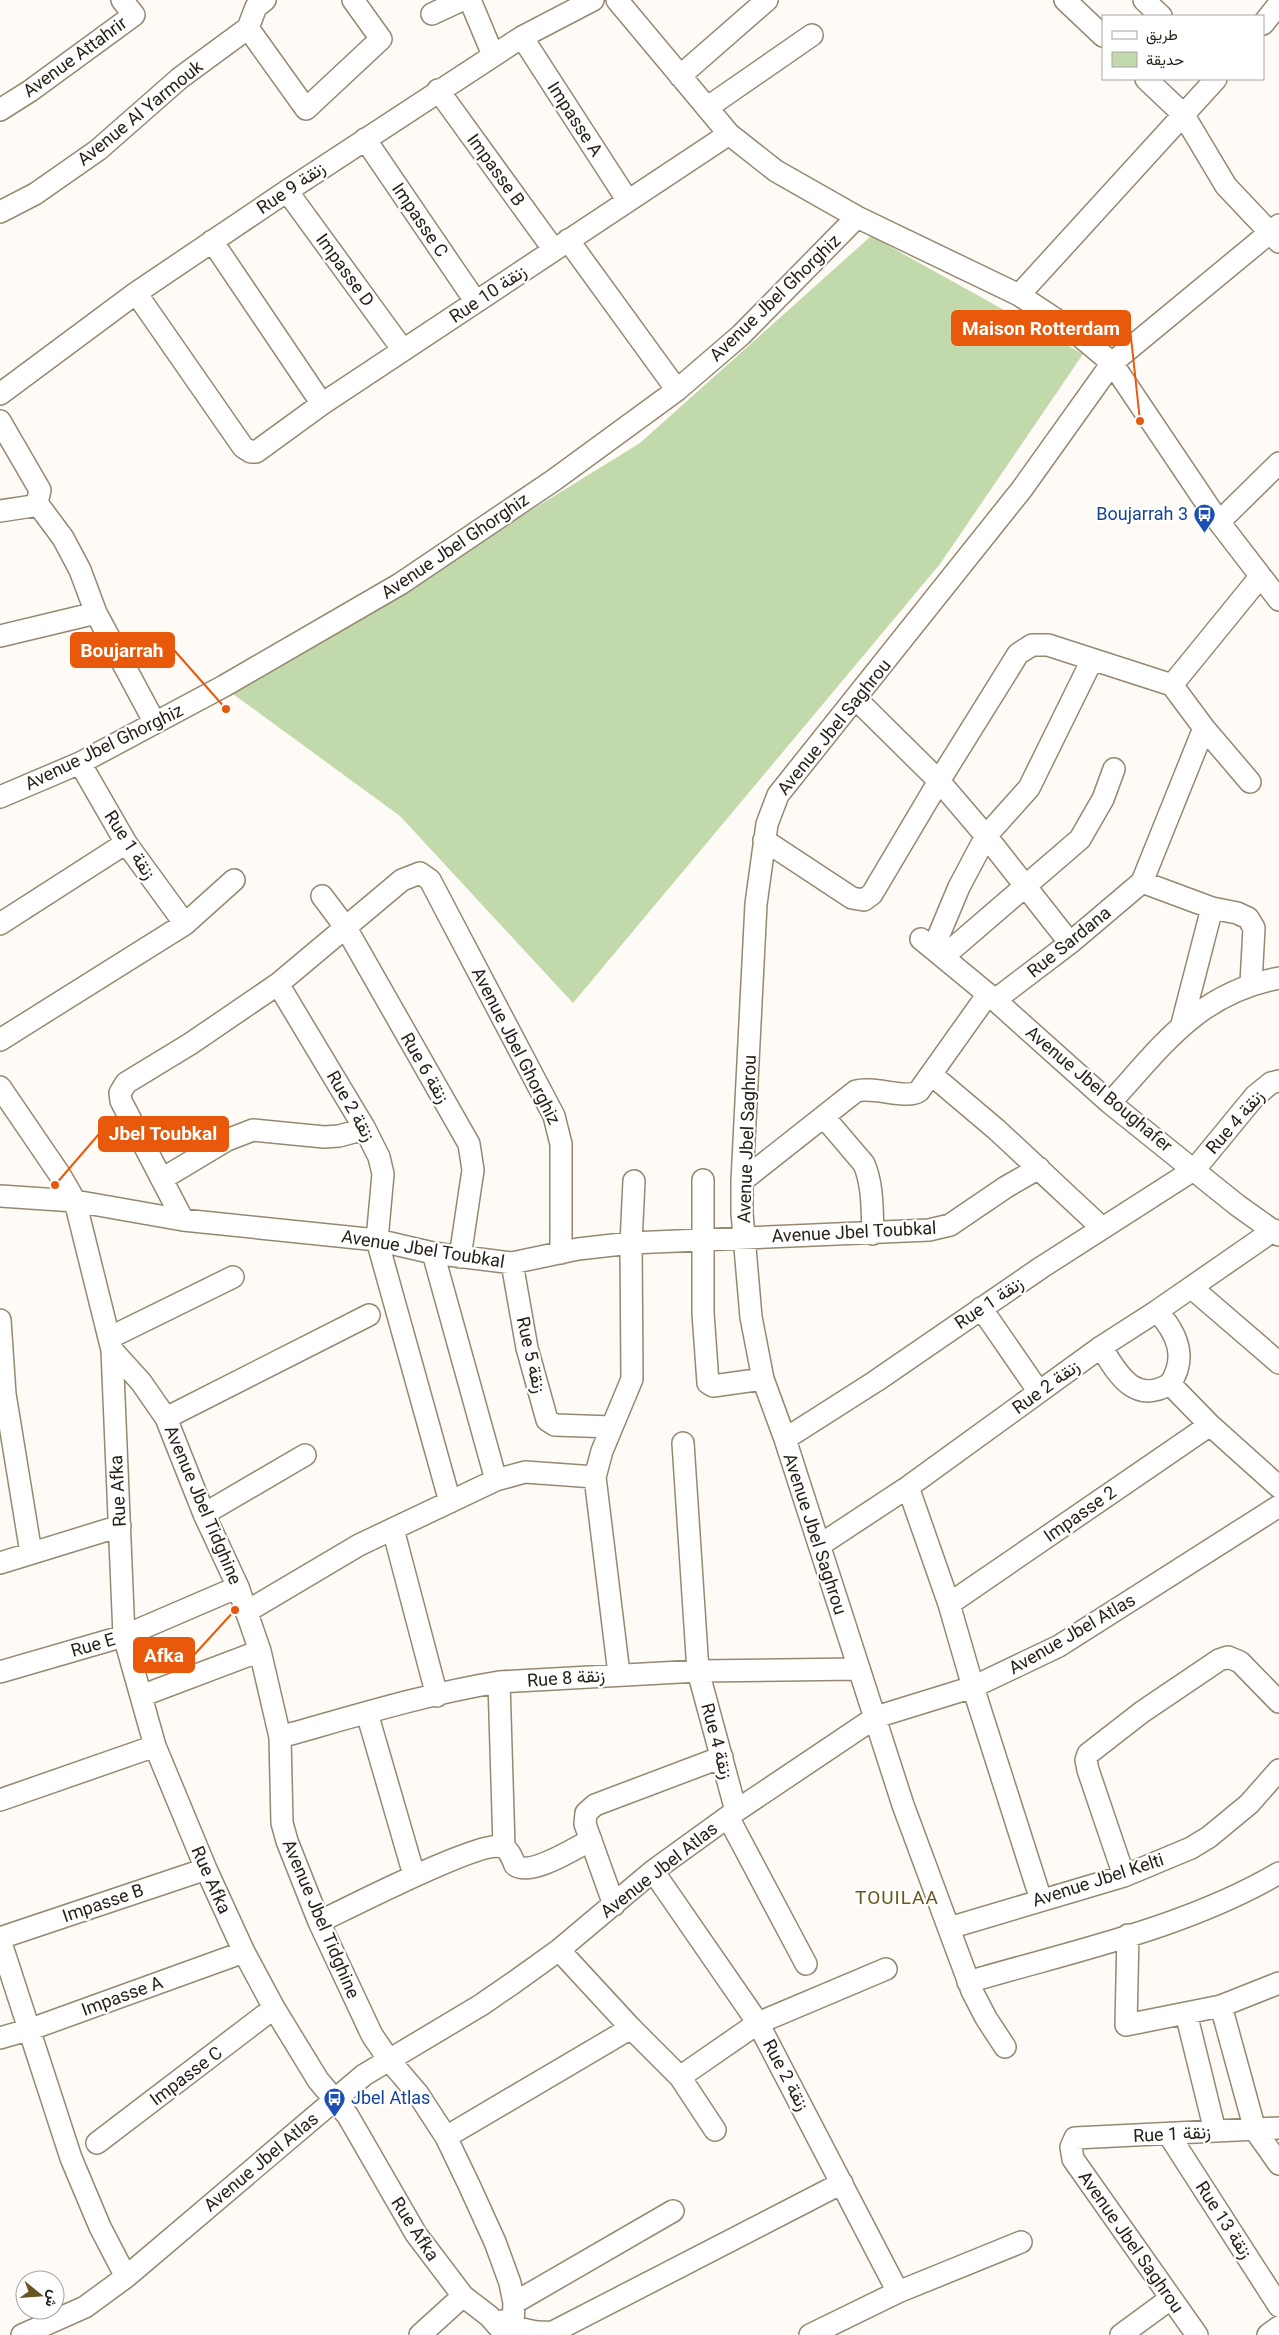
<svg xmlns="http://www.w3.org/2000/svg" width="1279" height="2335" viewBox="0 0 1279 2335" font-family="Roboto,Vazirmatn,sans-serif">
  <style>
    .green { fill: #c2d9ab }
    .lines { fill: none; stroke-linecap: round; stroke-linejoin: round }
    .minor-casing { stroke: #958870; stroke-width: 24 }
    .minor { stroke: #fff; stroke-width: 21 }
    .labels { text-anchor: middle; stroke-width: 4.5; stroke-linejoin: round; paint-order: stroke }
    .street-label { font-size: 18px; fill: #251f16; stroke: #fff }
    .transit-label { font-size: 18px; fill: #164399; stroke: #fff; text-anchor: end }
    .neighbourhood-label { font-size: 19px; letter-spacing: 1px; fill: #69561b; stroke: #fff }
    .leader { fill: none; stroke: #e8590c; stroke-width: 2 }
    .callout-dot { fill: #e8590c; stroke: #fff; stroke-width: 2 }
    .callout { fill: #e8590c; stroke: #e8590c; stroke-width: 2 }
    .callout-label { font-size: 19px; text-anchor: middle; font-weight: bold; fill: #fff }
  </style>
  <rect width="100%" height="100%" fill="#fefbf6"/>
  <path class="green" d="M871 236 1083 354 940 564 573 1003 400 816 233 694 640 443Z"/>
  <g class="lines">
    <defs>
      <path id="minor" d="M470 0 493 55
        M617 0 729 134 776 171 857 217 1019 295 1075 332 1112 363 1219 522 1279 600
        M1065 0 1103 36
        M1144 0 1161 16
        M432 14 462 0
        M1263 24 1279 4
        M248 28 306 109 381 39 353 0
        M522 37 628 201
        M680 76 767 0
        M1146 79 1183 114 1226 186 1279 242
        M438 90 554 250
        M708 107 812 35
        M0 110 30 91 134 15 122 0
        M365 139 476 302
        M287 191 403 350
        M0 212 35 194 98 150 180 78 248 28 256 7 265 0
        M568 240 677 390
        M212 241 322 404
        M136 293 243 447 251 452H256L322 404 729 134
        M1019 295 1216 79
        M0 394 136 293 287 191 522 37 593 0
        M0 421 40 490 37 503 33 506 0 511
        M1219 522 1279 463
        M96 613 155 723
        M0 636 96 613 80 570 63 538 37 503
        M1172 685 1260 577
        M80 763 126 843 185 924
        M0 797 80 763 224 686 400 584 554 480 677 390 741 335 857 217
        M764 840 852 898 864 900 872 894 939 781 857 700
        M1142 882 1212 908 1237 913 1248 918 1254 928 1251 983
        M322 896 346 928 469 1144 473 1170 460 1257
        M0 924 126 843
        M921 939 995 1000 1110 1103 1237 1205 1279 1235
        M1070 943 986 836 939 781 1018 654 1032 645H1048L1172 685 1204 728 1250 782
        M933 949 959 887 986 836 1029 788 1092 660
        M943 957 1080 839 1103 799 1114 769
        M278 984 365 1129 379 1157 383 1174 377 1240 450 1502
        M995 1000 1070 943 1142 882 1204 728
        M1182 1024 1212 908
        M0 1040 185 924 234 880
        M932 1075 997 1130 1101 1227
        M0 1087 60 1175 75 1201 112 1350 141 1382 166 1418 204 1514 238 1587 260 1651 280 1737 282 1823 287 1841 319 1922 372 2035 389 2060 418 2094 446 2137 470 2187 495 2242 510 2283 514 2303 513 2326
        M1110 1103C1162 1046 1198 993 1279 978
        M824 1117 864 1164C873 1185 872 1210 873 1234
        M162 1179 227 1140 253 1130 324 1137 339 1136 365 1129
        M703 1180V1313L708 1383 713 1386 763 1379
        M742 1181 856 1091C874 1086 908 1100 919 1091L988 994
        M0 1196 75 1201 183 1220 377 1240 433 1253 512 1263 578 1249 631 1243 929 1230 950 1225 1006 1187 1039 1168
        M183 1220 121 1101 120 1093 126 1083 190 1044 278 984 402 880 420 873 430 880 554 1116 561 1144V1253
        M433 1253 496 1480
        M512 1263 527 1348 547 1420 555 1425 612 1427
        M1192 1288 1279 1363
        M981 1308 1039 1392
        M0 1320 5 1394 31 1553
        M109 1338 233 1277
        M1101 1347C1118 1374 1134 1405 1170 1384 1188 1357 1177 1333 1157 1311
        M112 1350 124 1636 155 1746 206 1869 244 1952 274 2008 318 2080 348 2116 416 2234 463 2296 489 2316 506 2335
        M1170 1384 1210 1425 1279 1487
        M166 1418 369 1315
        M785 1439 876 1381 1042 1267 1195 1169 1255 1096 1271 1083 1279 1081
        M683 1443 698 1671 736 1811
        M908 1487 949 1604 973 1687 1041 1900
        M204 1514 305 1455
        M393 1529 437 1696
        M820 1545 908 1487 1101 1347 1157 1311 1274 1230
        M0 1563 120 1526
        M949 1604 1210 1425
        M246 1612 359 1545 496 1480 525 1472 595 1477
        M0 1672 124 1636 238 1587
        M619 1674 595 1477 602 1451 632 1379 631 1243 634 1181
        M499 1682 504 1847
        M141 1696 260 1651
        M367 1713 414 1875
        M280 1737C352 1717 425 1694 499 1682L698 1671 858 1669
        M0 1800 155 1746
        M728 1817 806 1964
        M653 1871 758 2023 898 2292
        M1124 1876 1088 1770 1086 1760 1088 1754 1142 1712 1219 1660 1228 1657 1240 1662 1279 1702
        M614 1905 585 1824 586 1813 595 1805 722 1757
        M319 1922C346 1909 480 1840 502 1847 509 1849 512 1858 515 1865 531 1877 575 1848 591 1840
        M949 1928 1124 1876 1191 1848 1209 1837 1249 1804 1279 1770
        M1128 1935 1126 2025 1221 2006 1279 1983
        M0 1938 206 1869
        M0 1940 71 2158 100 2227 126 2277
        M559 1950 631 2028 680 2077 715 2130
        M968 1982C1073 1951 1185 1928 1279 1873
        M1221 2006 1255 2130 1279 2164
        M1186 2013 1215 2131
        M0 2038 31 2029 244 1952
        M1005 2047 986 2018 972 1991 903 1805 785 1439 763 1379 751 1317 742 1213V1181L756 904 767 824 778 795 1022 489 1112 363 1279 225
        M680 2077 758 2023 886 1969
        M1169 2135 1279 2306
        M446 2137 631 2028
        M97 2143 274 2008
        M514 2303 673 2211
        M501 2321C519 2328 533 2334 553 2332L842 2183
        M22 2335 85 2307 126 2277 364 2075 481 2005 513 1983 559 1950 653 1871 736 1811 876 1717 973 1687 1059 1646 1279 1506
        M420 2335 463 2296
        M810 2335 898 2292 1021 2242
        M1121 2335 1170 2299
        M1197 2335 1073 2159 1071 2147 1075 2138 1279 2128
        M1268 2335 1279 2327"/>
    </defs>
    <use href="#minor" class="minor-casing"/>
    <use href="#minor" class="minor"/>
  </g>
  <defs>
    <symbol id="bus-pin" viewBox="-11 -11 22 30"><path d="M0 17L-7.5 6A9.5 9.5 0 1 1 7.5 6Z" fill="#1a4fb4" stroke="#fff"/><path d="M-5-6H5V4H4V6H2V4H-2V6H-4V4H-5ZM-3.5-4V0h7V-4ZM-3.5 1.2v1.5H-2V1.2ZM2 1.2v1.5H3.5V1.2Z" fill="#fff"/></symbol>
  </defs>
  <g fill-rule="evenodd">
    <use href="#bus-pin" x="1192" y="502" width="25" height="34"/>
    <use href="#bus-pin" x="322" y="2086" width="25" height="34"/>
  </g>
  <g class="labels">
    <g class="street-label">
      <text transform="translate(75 57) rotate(-36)" y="6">Avenue Attahrir</text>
      <text transform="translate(140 113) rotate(-39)" y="6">Avenue Al Yarmouk</text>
      <text transform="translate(575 119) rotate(57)" y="6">Impasse A</text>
      <text transform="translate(496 170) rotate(54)" y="6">Impasse B</text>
      <text transform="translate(291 188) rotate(-34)" y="6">Rue 9 زنقة</text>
      <text transform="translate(420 220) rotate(56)" y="6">Impasse C</text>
      <text transform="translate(345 270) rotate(54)" y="6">Impasse D</text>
      <text transform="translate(488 294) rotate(-34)" y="6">Rue 10 زنقة</text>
      <text transform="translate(775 298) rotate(-44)" y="6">Avenue Jbel Ghorghiz</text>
      <text transform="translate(455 546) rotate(-34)" y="6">Avenue Jbel Ghorghiz</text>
      <text transform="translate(834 727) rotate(-51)" y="6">Avenue Jbel Saghrou</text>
      <text transform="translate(104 747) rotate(-26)" y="6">Avenue Jbel Ghorghiz</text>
      <text transform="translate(130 845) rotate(57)" y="6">Rue 1 زنقة</text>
      <text transform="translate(1069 942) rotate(-39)" y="6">Rue Sardana</text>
      <text transform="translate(516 1046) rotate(63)" y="6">Avenue Jbel Ghorghiz</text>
      <text transform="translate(425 1068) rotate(60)" y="6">Rue 6 زنقة</text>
      <text transform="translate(1099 1089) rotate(40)" y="6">Avenue Jbel Boughafer</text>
      <text transform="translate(351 1106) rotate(60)" y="6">Rue 2 زنقة</text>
      <text transform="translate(1235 1122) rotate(-49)" y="6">Rue 4 زنقة</text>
      <text transform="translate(747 1139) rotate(-88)" y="6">Avenue Jbel Saghrou</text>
      <text transform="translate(854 1232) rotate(-3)" y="6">Avenue Jbel Toubkal</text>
      <text transform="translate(423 1249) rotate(9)" y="6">Avenue Jbel Toubkal</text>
      <text transform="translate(989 1303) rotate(-34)" y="6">Rue 1 زنقة</text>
      <text transform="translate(531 1355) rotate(77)" y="6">Rue 5 زنقة</text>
      <text transform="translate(1046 1387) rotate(-36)" y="6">Rue 2 زنقة</text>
      <text transform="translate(118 1491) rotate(-93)" y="6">Rue Afka</text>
      <text transform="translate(203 1505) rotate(67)" y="6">Avenue Jbel Tidghine</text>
      <text transform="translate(1080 1514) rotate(-35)" y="6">Impasse 2</text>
      <text transform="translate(815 1534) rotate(72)" y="6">Avenue Jbel Saghrou</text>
      <text transform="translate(1072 1634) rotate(-30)" y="6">Avenue Jbel Atlas</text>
      <text transform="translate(93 1645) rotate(-16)" y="6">Rue E</text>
      <text transform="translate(566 1678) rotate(-4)" y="6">Rue 8 زنقة</text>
      <text transform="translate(717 1741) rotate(75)" y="6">Rue 4 زنقة</text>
      <text transform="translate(659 1870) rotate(-38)" y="6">Avenue Jbel Atlas</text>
      <text transform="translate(211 1880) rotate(66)" y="6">Rue Afka</text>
      <text transform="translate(1098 1880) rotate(-18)" y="6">Avenue Jbel Kelti</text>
      <text transform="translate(103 1903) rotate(-19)" y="6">Impasse B</text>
      <text transform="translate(321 1919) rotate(67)" y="6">Avenue Jbel Tidghine</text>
      <text transform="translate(122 1996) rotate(-20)" y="6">Impasse A</text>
      <text transform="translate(786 2075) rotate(62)" y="6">Rue 2 زنقة</text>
      <text transform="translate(186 2076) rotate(-37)" y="6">Impasse C</text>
      <text transform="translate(1172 2134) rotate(-3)" y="6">Rue 1 زنقة</text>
      <text transform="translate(261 2162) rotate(-40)" y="6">Avenue Jbel Atlas</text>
      <text transform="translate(1224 2220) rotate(57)" y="6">Rue 13 زنقة</text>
      <text transform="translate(415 2229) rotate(57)" y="6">Rue Afka</text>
      <text transform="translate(1131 2242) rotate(55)" y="6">Avenue Jbel Saghrou</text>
    </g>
    <g class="transit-label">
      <text x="1188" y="520">Boujarrah 3</text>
      <text x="351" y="2104" text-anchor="start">Jbel Atlas</text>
    </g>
    <g class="neighbourhood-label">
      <text x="897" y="1904">TOUILAA</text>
    </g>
  </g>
  <path class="leader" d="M1140 421L1130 328M226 709L174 650M55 1185L99 1134M235 1610L194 1655"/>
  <g class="callout-dot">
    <circle cx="1140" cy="421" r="5"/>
    <circle cx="226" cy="709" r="5"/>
    <circle cx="55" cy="1185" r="5"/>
    <circle cx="235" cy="1610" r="5"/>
  </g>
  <g class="callout">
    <rect x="952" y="311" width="178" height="34" rx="5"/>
    <rect x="71" y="633" width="103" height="34" rx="5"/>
    <rect x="99" y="1117" width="129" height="34" rx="5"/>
    <rect x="134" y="1638" width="60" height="34" rx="5"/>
  </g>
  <g class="callout-label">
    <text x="1041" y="335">Maison Rotterdam</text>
    <text x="122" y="657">Boujarrah</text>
    <text x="163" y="1140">Jbel Toubkal</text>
    <text x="164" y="1662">Afka</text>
  </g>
  <rect x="1102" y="15" width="162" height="65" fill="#ffffff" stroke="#a8a5a2"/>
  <rect x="1112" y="31" width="25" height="8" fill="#ffffff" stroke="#a8a5a2"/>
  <text x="1146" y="40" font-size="15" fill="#251f16">طريق</text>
  <rect x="1112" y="52" width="25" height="15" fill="#c2d9ab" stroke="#a8a5a2"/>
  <text x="1146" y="65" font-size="15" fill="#251f16">حديقة</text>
  <g transform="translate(40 2295) rotate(107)"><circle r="24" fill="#ffffff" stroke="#a8a5a2"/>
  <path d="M0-4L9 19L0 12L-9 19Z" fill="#665523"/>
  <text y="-8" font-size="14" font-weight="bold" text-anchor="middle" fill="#251f16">ش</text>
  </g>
</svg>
